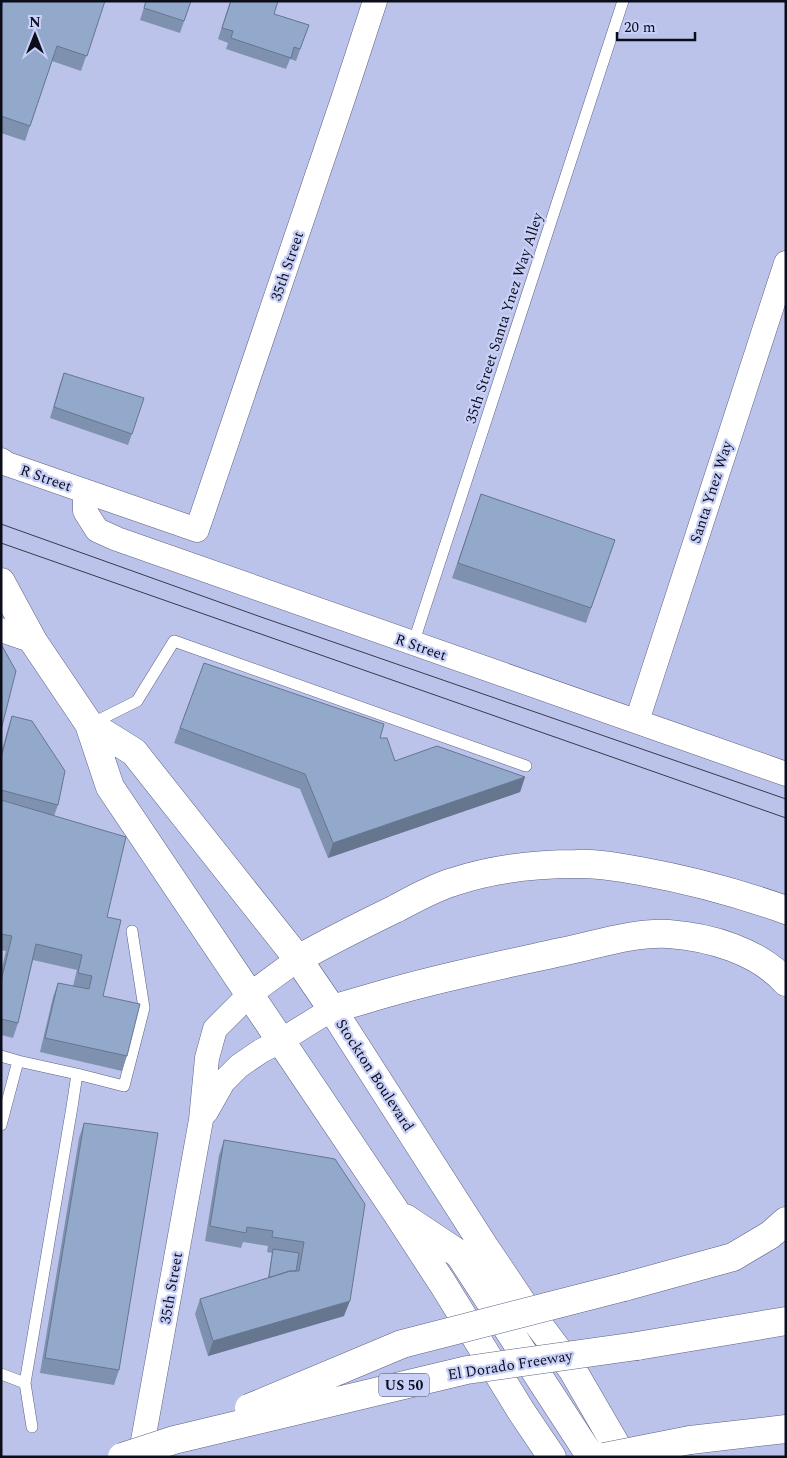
<svg xmlns="http://www.w3.org/2000/svg" width="787" height="1458" viewBox="0 0 787 1458" font-family="Spectral,serif">
  <style>
    .lines { fill: none; stroke-linecap: round; stroke-linejoin: round }
    .service-casing { stroke: #5c6184; stroke-width: 12 }
    .minor-casing { stroke: #5c6184; stroke-width: 25 }
    .secondary-casing { stroke: #5c6184; stroke-width: 29 }
    .motorway-casing { stroke: #5c6184; stroke-width: 29 }
    .service { stroke: #fff; stroke-width: 11 }
    .minor { stroke: #fff; stroke-width: 24 }
    .secondary { stroke: #fff; stroke-width: 28 }
    .motorway { stroke: #fff; stroke-width: 28 }
    .tram { stroke: #363a4d; stroke-width: 1 }
    .motorway-bridge-casing { stroke: #5c6184; stroke-width: 29; stroke-linecap: butt }
    .motorway-bridge { stroke: #fff; stroke-width: 28 }
    .wall { fill: #7e91af }
    .shaded-wall { fill: #66768f }
    .building { fill: #92a9cc; stroke: #66768f }
    .labels { text-anchor: middle; stroke-width: 4.5; stroke-linejoin: round; paint-order: stroke }
    .shield { fill: #c9d0f8; stroke: #44485d; stroke-width: 1 }
    .shield-label { font-size: 14px; font-weight: bold; fill: #0b0d1a }
    .street-label { font-size: 15px; fill: #0b0d1a; stroke: #c9d0f8 }
  </style>
  <rect width="100%" height="100%" fill="#bcc3eb"/>
  <g class="lines">
    <defs>
      <path id="service" d="M413 644 623 1
        M91 724 137 701 174 641 526 766
        M1 1056 18 1061 1 1125
        M77 1074 124 1086 144 1008 132 931
        M1 1374 25 1383 72 1107 77 1074 18 1061
        M25 1383 32 1427"/>
      <path id="minor" d="M1 460 7 464 197 530 344 96 375 1
        M85 491V511L97 530 117 539 786 774
        M1 630 33 641
        M637 721 786 263
        M206 1112 223 1082 239 1066 261 1051 282 1040 332 1009
        M140 1457 201 1120 207 1058 215 1029 249 995 298 959"/>
      <path id="secondary" d="M1 582 33 641 89 724 110 787 396 1212 443 1284 521 1411 552 1457
        M89 724 134 752 298 959 332 1009 484 1246 523 1304 572 1369 623 1457
        M405 1218 459 1254 591 1457"/>
      <path id="motorway" d="M298 959C330 941 362 925 395 909 414 899 433 888 453 882 492 869 535 864 576 864 597 863 619 867 640 871 690 880 738 893 786 910
        M332 1009C354 1003 376 996 398 990 452 975 506 964 561 952 596 945 633 932 669 934 710 937 758 951 786 982
        M624 1287 733 1257 770 1235 786 1221
        M637 1346 786 1321
        M690 1440 786 1429"/>
    </defs>
    <use href="#service" class="service-casing"/>
    <use href="#minor" class="minor-casing"/>
    <use href="#secondary" class="secondary-casing"/>
    <use href="#motorway" class="motorway-casing"/>
    <use href="#service" class="service"/>
    <use href="#minor" class="minor"/>
    <use href="#secondary" class="secondary"/>
    <use href="#motorway" class="motorway"/>
    <path class="tram" d="M1 524 261 617 786 799
      M1 543 786 818"/>
    <defs>
      <path id="motorway-bridge" d="M249 1408 402 1344 624 1287
        M122 1457 174 1440 467 1370 637 1346
        M604 1457 690 1440"/>
    </defs>
    <use href="#motorway-bridge" class="motorway-bridge-casing"/>
    <use href="#motorway-bridge" class="motorway-bridge"/>
  </g>
  <path class="wall" d="M2 1H105L81 71 52 61 25 141 1 133V4Z
    M146 1H191L180 33 140 20Z
    M230 1 274 14 309 25 296 61 290 59 286 69 226 49 228 43 218 39Z
    M64 373 132 434 128 445 50 418 60 384Z
    M481 494 615 540 586 623 452 578Z
    M204 663 380 738 395 761 525 777 520 792 328 858 300 789 174 743Z
    M12 716 58 805 54 816 107 917 103 996 127 1056 122 1071 40 1052 53 997 58 983 73 986 77 970 33 960 18 1023 13 1038 1 1035V972L6 951 1 950V753L8 728Z
    M84 1123 119 1370 114 1385 40 1373 79 1138Z
    M224 1140 335 1159 344 1316 208 1356 195 1314 200 1299 268 1278 272 1253 267 1252 268 1246 243 1242 241 1248 205 1241 219 1155Z"/>
  <path class="shaded-wall" d="M525 777 520 792 328 858 333 843Z
    M350 1301 344 1316 208 1356 213 1341Z"/>
  <path class="building" d="M3 1H105L87 56 57 46 30 126 1 116V5Z
    M146 1H191L184 21 144 8Z
    M231 1H278L274 14 309 25 300 49 294 47 291 58 231 38 233 31 222 28Z
    M64 373 144 398 132 434 54 407Z
    M481 494 615 540 591 608 458 563Z
    M1 644 16 671 1 730Z
    M204 663 384 724 380 738H387L395 761 437 746 525 777 333 843 305 774 180 728Z
    M12 716 32 721 65 771 58 805 1 790V758Z
    M1 800 126 837 107 917 121 920 103 996 140 1004 127 1056 45 1038 58 983 89 989 92 976 78 973 82 955 36 944 18 1023 1 1019V981L12 936 1 934Z
    M84 1123 158 1133 119 1370 45 1358Z
    M224 1140 335 1159 365 1204 350 1301 213 1341 200 1299 290 1271H299L304 1242 272 1237 273 1231 247 1227 246 1233 210 1226Z
    M273 1249 299 1253 296 1271H290L271 1277H269Z"/>
  <g class="labels">
    <rect class="shield" x="379" y="1373.5" width="50" height="23" rx="4"/>
    <g class="shield-label">
      <text x="404" y="1390">US 50</text>
    </g>
    <g class="street-label">
      <text transform="translate(287 266) rotate(-71)" y="5">35th Street</text>
      <text transform="translate(504 318) rotate(-72)" y="5">35th Street Santa Ynez Way Alley</text>
      <text transform="translate(46 478) rotate(19)" y="5">R Street</text>
      <text transform="translate(711 492) rotate(-72)" y="5">Santa Ynez Way</text>
      <text transform="translate(421 647) rotate(19)" y="5">R Street</text>
      <text transform="translate(375 1075) rotate(57)" y="5">Stockton Boulevard</text>
      <text transform="translate(171 1288) rotate(-80)" y="5">35th Street</text>
      <text transform="translate(510 1365) rotate(-9)" y="5">El Dorado Freeway</text>
    </g>
  </g>
  <rect width="787" height="1458" fill="none" stroke="#0b0d1a" stroke-width="5"/>
  <g transform="translate(35 35)" stroke="#c9d0f8" stroke-width="4" paint-order="stroke">
  <path d="M0-4L9 19L0 12L-9 19Z" fill="#0b0d1a"/>
  <text y="-8" font-size="14" font-weight="bold" text-anchor="middle" fill="#0b0d1a">N</text>
  </g>
  <path d="M617 32v8h78v-8" fill="none" stroke="#0b0d1a" stroke-width="2.5"/>
  <text x="624" y="32" font-size="15" fill="#0b0d1a" stroke="#c9d0f8" stroke-width="4" paint-order="stroke">20 m</text>
</svg>
